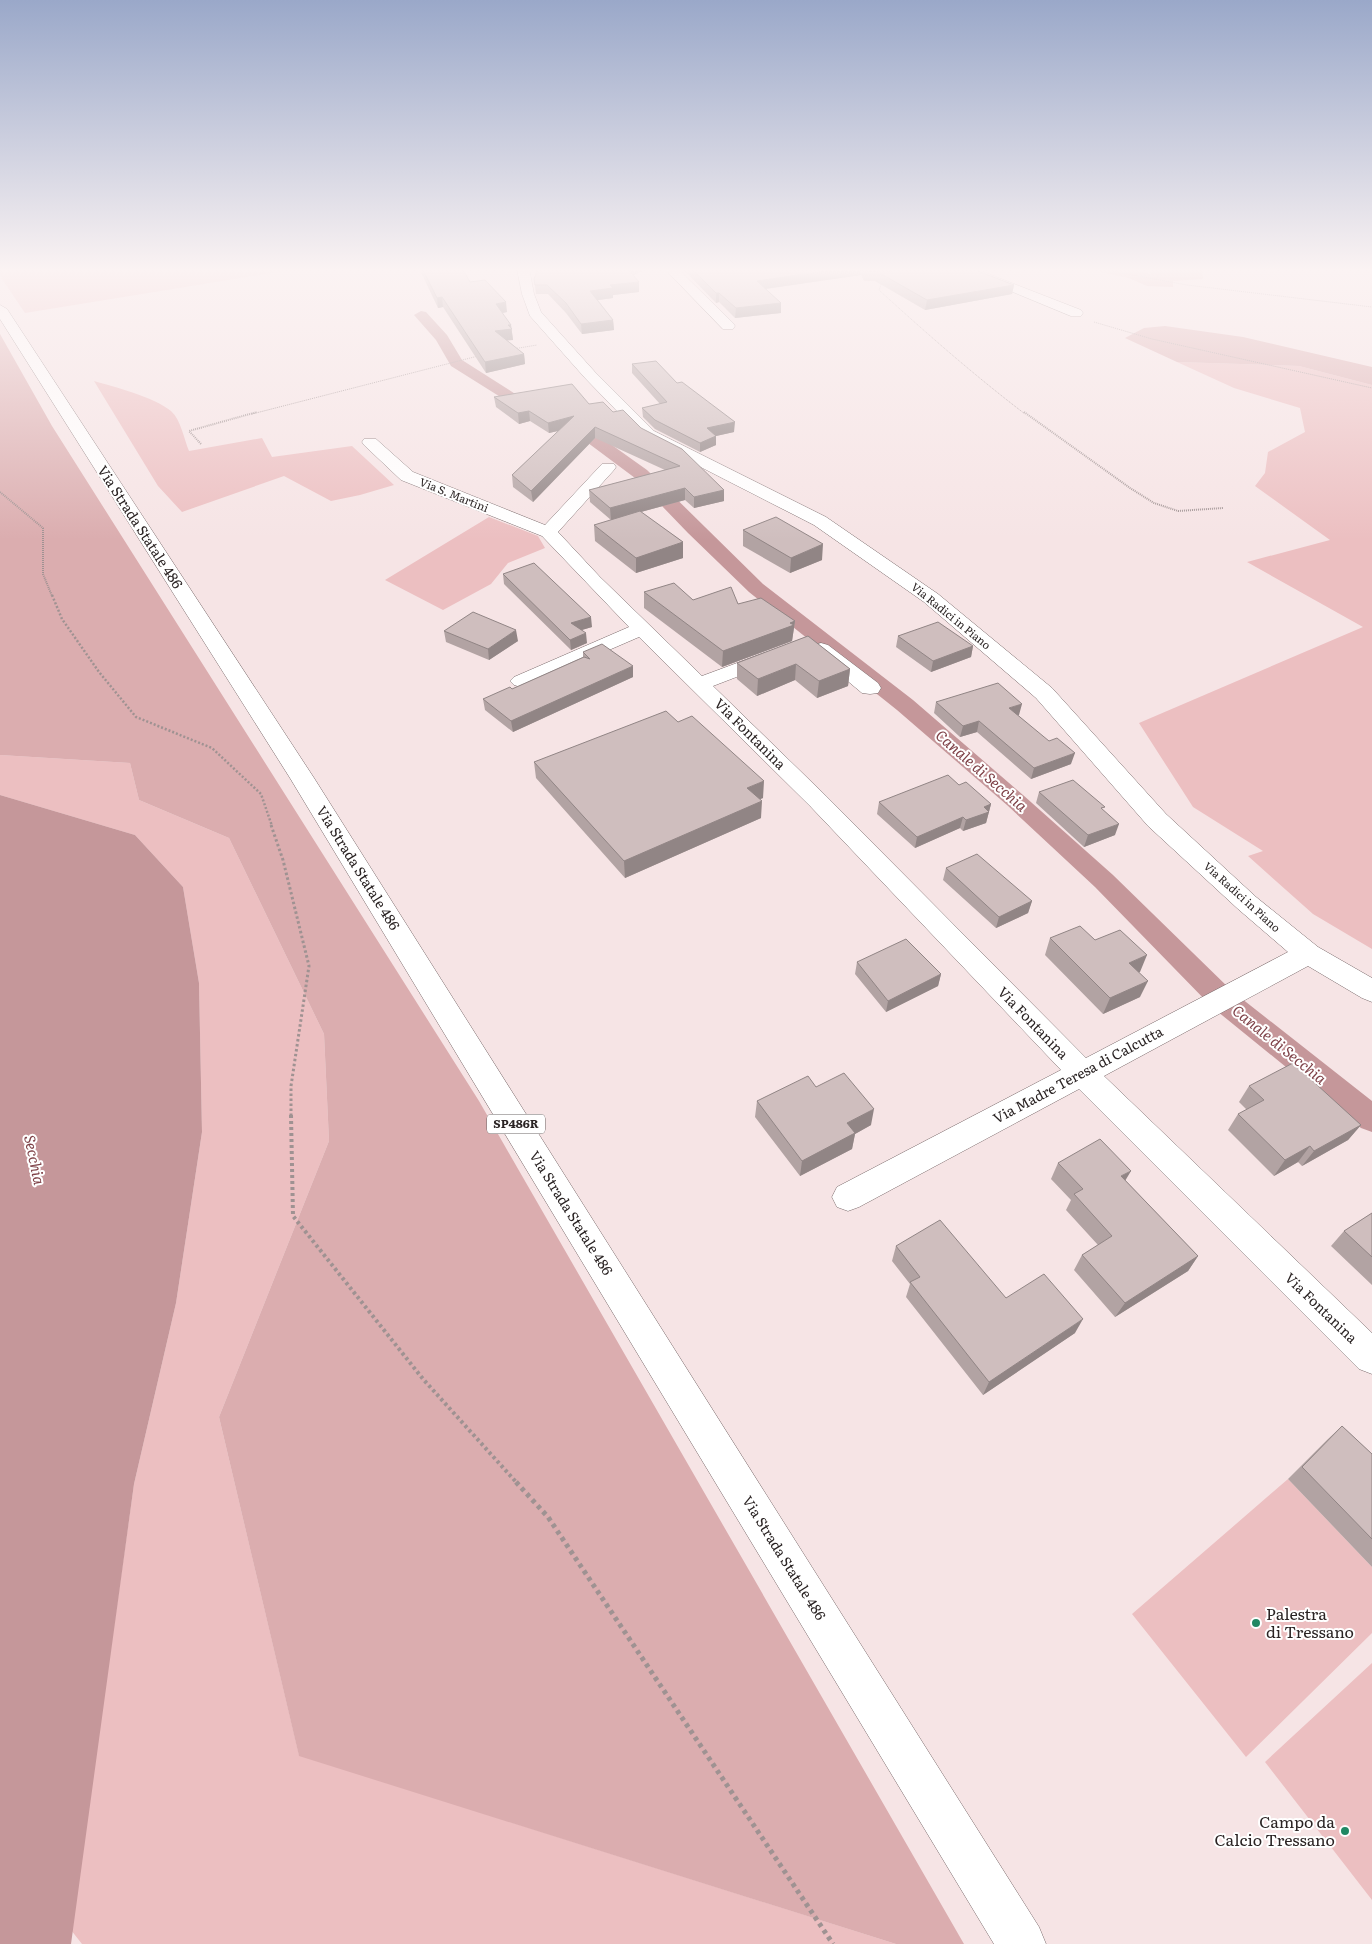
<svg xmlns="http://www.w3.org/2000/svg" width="1372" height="1944" viewBox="0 0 1372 1944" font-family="Literata,serif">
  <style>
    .green { fill: #ecbfc1 }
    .forest { fill: #dbadaf }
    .water { fill: #c5979a }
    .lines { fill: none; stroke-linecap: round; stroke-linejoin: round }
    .canal { fill: #c5979a; fill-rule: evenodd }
    .minor-casing { stroke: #7a6a6b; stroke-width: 1 }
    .major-casing { stroke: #7a6a6b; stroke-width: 1 }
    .path-far5 { stroke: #9f9292; stroke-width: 1; stroke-dasharray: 1 1; stroke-linecap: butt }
    .path-far4 { stroke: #9f9292; stroke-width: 2; stroke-dasharray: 1 1; stroke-linecap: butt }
    .path-far3 { stroke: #9f9292; stroke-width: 2.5; stroke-dasharray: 2 2; stroke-linecap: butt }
    .path-far2 { stroke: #9f9292; stroke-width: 3; stroke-dasharray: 2.5 2.5; stroke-linecap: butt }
    .path-far1 { stroke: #9f9292; stroke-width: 4; stroke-dasharray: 3 3; stroke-linecap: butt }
    .path { stroke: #9f9292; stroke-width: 5; stroke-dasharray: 4 4; stroke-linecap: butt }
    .minor { fill: #fff; fill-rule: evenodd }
    .major { fill: #fff; fill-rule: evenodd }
    .wall { fill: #b2a3a3 }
    .shaded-wall { fill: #918585 }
    .building { fill: #cfbebe; stroke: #918585 }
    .poi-dot { fill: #218864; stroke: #fff; stroke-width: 2 }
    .labels { text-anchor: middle; stroke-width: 4; stroke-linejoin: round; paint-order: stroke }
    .far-street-label { font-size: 11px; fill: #2a2323; stroke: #fff }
    .shield { fill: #fff; stroke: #6a6565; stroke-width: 1 }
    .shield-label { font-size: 12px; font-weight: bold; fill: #2a2323 }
    .street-label { font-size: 14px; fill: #2a2323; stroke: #fff }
    .water-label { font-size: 15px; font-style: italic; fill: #7f4248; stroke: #fff }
    .near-poi-label { font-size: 16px; fill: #2a2323; stroke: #fff; text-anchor: start }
  </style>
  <rect width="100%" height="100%" fill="#f6e4e5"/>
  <path class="green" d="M0 268H356L278 272 25 313 0 276Z
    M1177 362 1299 366 1372 385V949L1313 914 1248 856 1263 851 1193 807 1139 723 1363 627 1247 562 1330 540 1255 486 1265 473 1268 452 1305 432 1300 408 1234 388Z
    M94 381C115 387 154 397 171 411 181 420 184 439 189 451L262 438 272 457 352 446 394 485 360 495 331 501 284 476 182 512 158 486Z
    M489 517 538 536 545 548 508 563 491 584 443 610 385 580Z
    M0 755 130 763 139 800 229 838 324 1034 329 1141 219 1417 299 1755 896 1944H82L71 1930 134 1484 176 1303 202 1132 199 983 183 887 135 835 0 795Z
    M1288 1479 1372 1567V1633L1246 1757 1132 1614Z
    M1372 1663V1900L1265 1762Z"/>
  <path class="forest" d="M1081 268H1121L1151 274 1148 268H1202L1203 279 1173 281V287L1147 286 1129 278Z
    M1165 326 1243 337 1372 367V385L1299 366 1177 362 1125 338 1144 328Z
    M0 334 52 426 479 1101 964 1944H896L299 1756 219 1417 329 1141 324 1034 229 838 139 800 130 763 0 755Z"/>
  <path class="water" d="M0 795 135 835 183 887 199 983 202 1132 176 1303 134 1484 71 1944H0Z"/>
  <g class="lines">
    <path class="canal" d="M421 311 426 312 447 335 462 360 520 397 542 406 545 409 542 412H532L510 403 451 366 436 340 414 315Z
      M582 426 588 428 647 470 763 584 913 700 1023 795 1113 875 1232 991 1372 1101V1132L1361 1128 1212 1007 1095 887 1007 805 897 710 749 592 688 533 635 478 576 434 574 431 576 428Z"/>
    <defs>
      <path id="minor" d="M517 268H529L534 294 541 312 595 372 654 431 826 517 938 594 1052 688 1166 814 1256 897 1318 947 1372 978V1002L1362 998 1308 966 1104 1076 1372 1333V1374L1359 1369 1079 1089 859 1207 848 1211 837 1207 832 1197 837 1187 1061 1070 810 806 639 637 528 685 521 687 514 685 510 681 514 677 629 627 542 536 401 480 364 445 362 442 364 439H376L413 472 545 525 602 464H614L616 467 614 470 558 532 600 577 702 676 764 653 771 651 778 653 781 657 778 661 713 686 826 796 1086 1058 1288 952 1238 909 1148 826 1036 698 924 602 814 525 642 437 585 378 530 316 522 294Z
        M664 268H677L733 323 735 326 733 329H723Z
        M955 268H973L1081 310 1083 313 1081 316H1071Z
        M821 643 828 645 878 683 881 688 878 693 870 694 862 693 814 653 811 649 814 645Z"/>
      <path id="major" d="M0 305 7 309 314 778 1039 1927 1046 1944H994L290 778 0 319Z"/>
    </defs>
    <use href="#minor" class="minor-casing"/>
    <use href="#major" class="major-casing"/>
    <path class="path-far5" d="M1095 268 1187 285 1372 307
      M1156 280 1162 268
      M882 282 879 290C926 333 974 375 1025 414
      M1094 322 1152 339 1372 388
      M513 349 537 345
      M252 414 478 356"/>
    <path class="path-far4" d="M1024 412 1130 488 1154 503 1178 511 1223 508
      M201 444 189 431 257 412
      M0 492 43 528V574L52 596"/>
    <path class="path-far3" d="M52 595 62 619 99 672 136 717 212 748 261 794 272 826"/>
    <path class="path-far2" d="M271 825 283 860 309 966 291 1086V1117"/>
    <path class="path-far1" d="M291 1115 293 1216 423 1379 517 1483"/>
    <path class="path" d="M516 1482 548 1517 833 1944"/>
    <use href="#minor" class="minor"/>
    <use href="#major" class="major"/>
  </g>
  <path class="wall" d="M419 268H462L470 282 507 312 502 313 511 325 513 340H507L524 354 525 364 486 373 443 307 438 308Z
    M534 268H649L633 275 639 282V292L613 295V298L598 300 613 320 614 330 582 334 566 313 548 294H536L534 279 536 274Z
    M682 268H876L881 272H886L882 268H970L1014 285 1012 294 925 310 875 281H864L861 275 766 289 781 313 735 318 719 302 716 303Z
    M632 364 677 383 734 432 716 436V445L700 452 655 429 643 417 642 408 660 404 632 373Z
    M494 397 589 404 613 412 641 428 724 490V501L694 508 685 500 641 512 683 542V558L636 573 595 541 594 525 611 520 590 502 589 490 665 470 595 438 533 502 513 487 512 475 558 431 549 433 530 421 519 424 496 407Z
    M743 530 822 560 790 573 743 546Z
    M503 574 592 627 581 630 587 643 571 650 504 584Z
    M644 592 693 600 738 604 795 621 792 641 722 667 644 608Z
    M444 631 518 641 489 660 446 642Z
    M808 636 850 669 848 686 817 698 795 680 757 696 737 679V663Z
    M898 636 973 646 971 657 931 672 896 647Z
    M583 652 633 677 513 732 485 710 483 699 512 689 583 657Z
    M936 702 1019 715H1018L1071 764 1031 779 977 732 960 737 934 713Z
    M534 762 763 798 759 799 761 818 625 878 536 778Z
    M959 785 991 804 986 823 963 831 960 828 915 848 877 814 879 802Z
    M1039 792 1104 811 1115 835 1084 847 1036 803Z
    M946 868 1032 901 1028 913 996 928 943 880Z
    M1050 938 1095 940 1140 972H1139L1140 997 1103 1014 1045 955Z
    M857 962 941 974 938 986 886 1012 855 974Z
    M1249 1086 1361 1125 1348 1140 1302 1166 1298 1162 1274 1176 1228 1130 1238 1114 1247 1110 1239 1102Z
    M816 1087 871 1125 855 1134 852 1149 800 1176 755 1117 757 1101Z
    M1058 1163 1125 1180 1198 1256 1188 1271 1115 1317 1074 1270 1082 1255 1098 1245 1066 1210 1071 1200 1051 1179Z
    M1372 1213V1285L1331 1246 1344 1231Z
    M896 1246 1006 1298 1075 1333 983 1395 906 1297 910 1284 892 1261Z
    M1342 1426 1372 1454V1567L1288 1479 1328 1439Z"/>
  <path class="shaded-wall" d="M626 268H649L627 278Z
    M845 268H861V275L757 290V281Z
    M639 282V292L613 295V298L591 301 590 291 610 285Z
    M1014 285 1012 294 925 310 927 300Z
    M716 293H719V302L716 303Z
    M442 297 443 307 438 308 437 298Z
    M506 302 507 312 497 314 496 304Z
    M781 303V313L735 318 736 308Z
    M613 320 614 330 582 334 581 324Z
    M508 325H511L513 340 496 342 495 331Z
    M524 354 525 364 486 373 485 362Z
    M529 411 530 421 519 424 518 413Z
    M574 416 575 427 549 433 548 423Z
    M735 422 734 432 707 438V428Z
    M595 427V438L533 502 531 491Z
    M716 436V445L700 452V443Z
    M685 488V500L611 520 610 508Z
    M724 490V501L694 508V497Z
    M683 542V558L636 573V558Z
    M823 544 822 560 790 573 791 558Z
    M591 617 592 627 572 633 571 623Z
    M795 621 792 641 722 667 723 651Z
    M516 630 518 641 489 660 488 649Z
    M586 633 587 643 571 650 570 640Z
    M973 646 971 657 931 672 933 661Z
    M796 664 795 680 757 696 758 679Z
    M633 666V677L513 732 511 721Z
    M850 669 848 686 817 698 819 681Z
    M1022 704 1019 715 1006 719 1009 708Z
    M979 721 977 732 960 737 963 726Z
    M1075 753 1071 764 1031 779 1034 768Z
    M764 781 763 798 746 805 747 788Z
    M762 801 761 818 625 878 624 861Z
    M991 804 986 823 963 831 966 820 984 807Z
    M963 817 960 828 915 848 917 837Z
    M1119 824 1115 835 1084 847 1088 835Z
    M1032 901 1028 913 996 928 999 917Z
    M1147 955 1140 972 1122 980 1129 963Z
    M941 974 938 986 886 1012 888 1001Z
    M1148 981 1140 997 1103 1014 1110 998Z
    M874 1109 871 1125 855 1134 852 1149 800 1176 802 1161 847 1123Z
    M1361 1125 1348 1140 1302 1166 1314 1151Z
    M1310 1146 1298 1162 1274 1176 1285 1160Z
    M1131 1171 1122 1186 1121 1176Z
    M1198 1256 1188 1271 1115 1317 1125 1303Z
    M1083 1319 1075 1333 983 1395 989 1382Z"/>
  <path class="building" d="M422 268H462L470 282 485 280 506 302 496 304 511 325H508L512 329 495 331 524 354 485 362 442 297 437 298Z
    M536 268H627L639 282 610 285 613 288 590 291 613 320 581 324 566 303 547 285H535L534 279 537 271Z
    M691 268H845L757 281 781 303 736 308 719 293H716Z
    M863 268H876L881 272H889L892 268H970L1014 285 927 300 876 271 865 272Z
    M656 361 677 383 682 382 735 422 707 428 716 436 700 443 655 420 642 408 667 402 632 364Z
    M572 384 589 404 603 402 613 412 623 410 641 428 682 449 724 490 694 497 685 488 610 508 589 490 680 466 595 427 531 491 512 475 574 416 548 423 529 411 518 413 494 397Z
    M640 511 683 542 636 558 594 525Z
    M776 517 823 544 791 558 743 530Z
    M534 563 591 617 571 623 586 633 570 640 503 574Z
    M674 583 693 600 731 587 738 604 761 598 795 621 790 623 794 625 723 651 644 592Z
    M473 612 516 630 488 649 444 631Z
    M938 622 973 646 933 661 898 636Z
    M808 636 850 669 819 681 796 664 758 679 737 663Z
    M602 644 633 666 511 721 483 699 510 687 512 689 584 657 590 659 583 652Z
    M998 683 1022 704 1009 708 1049 741 1057 738 1075 753 1034 768 979 721 963 726 936 702Z
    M666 711 678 722 692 716 764 781 747 788 762 801 624 861 534 762Z
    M948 775 959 785 966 782 991 804 984 807 989 812 966 820 963 817 917 837 879 802Z
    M1073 780 1105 807 1101 808 1119 824 1088 835 1039 792Z
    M977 854 1032 901 999 917 946 868Z
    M1080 926 1095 940 1120 930 1147 955 1129 963 1148 981 1110 998 1050 938Z
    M906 939 941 974 888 1001 857 962Z
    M1293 1063 1361 1125 1314 1151 1310 1146 1285 1160 1238 1114 1264 1100 1249 1086Z
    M844 1073 874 1109 847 1123 855 1133 802 1161 757 1101 808 1076 816 1087Z
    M1100 1139 1131 1171 1121 1176 1198 1256 1125 1303 1082 1255 1112 1236 1074 1194 1083 1189 1058 1163Z
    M1372 1213V1257L1344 1231Z
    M940 1220 1006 1298 1044 1274 1083 1319 989 1382 910 1282 920 1277 896 1246Z
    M1342 1426 1372 1454V1539L1302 1467Z"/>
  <linearGradient id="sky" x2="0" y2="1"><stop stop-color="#9aa8c9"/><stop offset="0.5" stop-color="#fbf3f3"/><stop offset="1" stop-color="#fbf3f3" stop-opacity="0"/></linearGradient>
  <rect width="1372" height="540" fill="url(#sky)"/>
  <g class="poi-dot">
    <circle cx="1256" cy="1623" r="5"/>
    <circle cx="1345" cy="1831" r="5"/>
  </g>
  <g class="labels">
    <g class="far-street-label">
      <text transform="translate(454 495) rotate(22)" y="4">Via S. Martini</text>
      <text transform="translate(951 616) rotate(39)" y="4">Via Radici in Piano</text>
      <text transform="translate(1242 897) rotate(42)" y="4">Via Radici in Piano</text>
    </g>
    <rect class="shield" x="487" y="1114.5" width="58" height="19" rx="4"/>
    <g class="shield-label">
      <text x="516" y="1128">SP486R</text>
    </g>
    <g class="street-label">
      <text transform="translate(140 527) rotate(57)" y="5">Via Strada Statale 486</text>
      <text transform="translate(750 734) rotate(45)" y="5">Via Fontanina</text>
      <text transform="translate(358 868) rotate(58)" y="5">Via Strada Statale 486</text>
      <text transform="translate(1033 1023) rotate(46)" y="5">Via Fontanina</text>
      <text transform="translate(1078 1075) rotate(-28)" y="5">Via Madre Teresa di Calcutta</text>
      <text transform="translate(571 1213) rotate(58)" y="5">Via Strada Statale 486</text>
      <text transform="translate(1321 1308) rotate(44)" y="5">Via Fontanina</text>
      <text transform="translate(784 1558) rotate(58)" y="5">Via Strada Statale 486</text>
    </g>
    <g class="water-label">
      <text transform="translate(981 771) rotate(41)" y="5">Canale di Secchia</text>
      <text transform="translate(1279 1045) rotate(39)" y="5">Canale di Secchia</text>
      <text transform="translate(34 1160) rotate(78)" y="5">Secchia</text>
    </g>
    <g class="near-poi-label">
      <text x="1266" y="1620">Palestra<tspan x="1266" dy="18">di Tressano</tspan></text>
      <text x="1335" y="1828" text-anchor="end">Campo da<tspan x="1335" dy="18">Calcio Tressano</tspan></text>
    </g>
  </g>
</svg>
